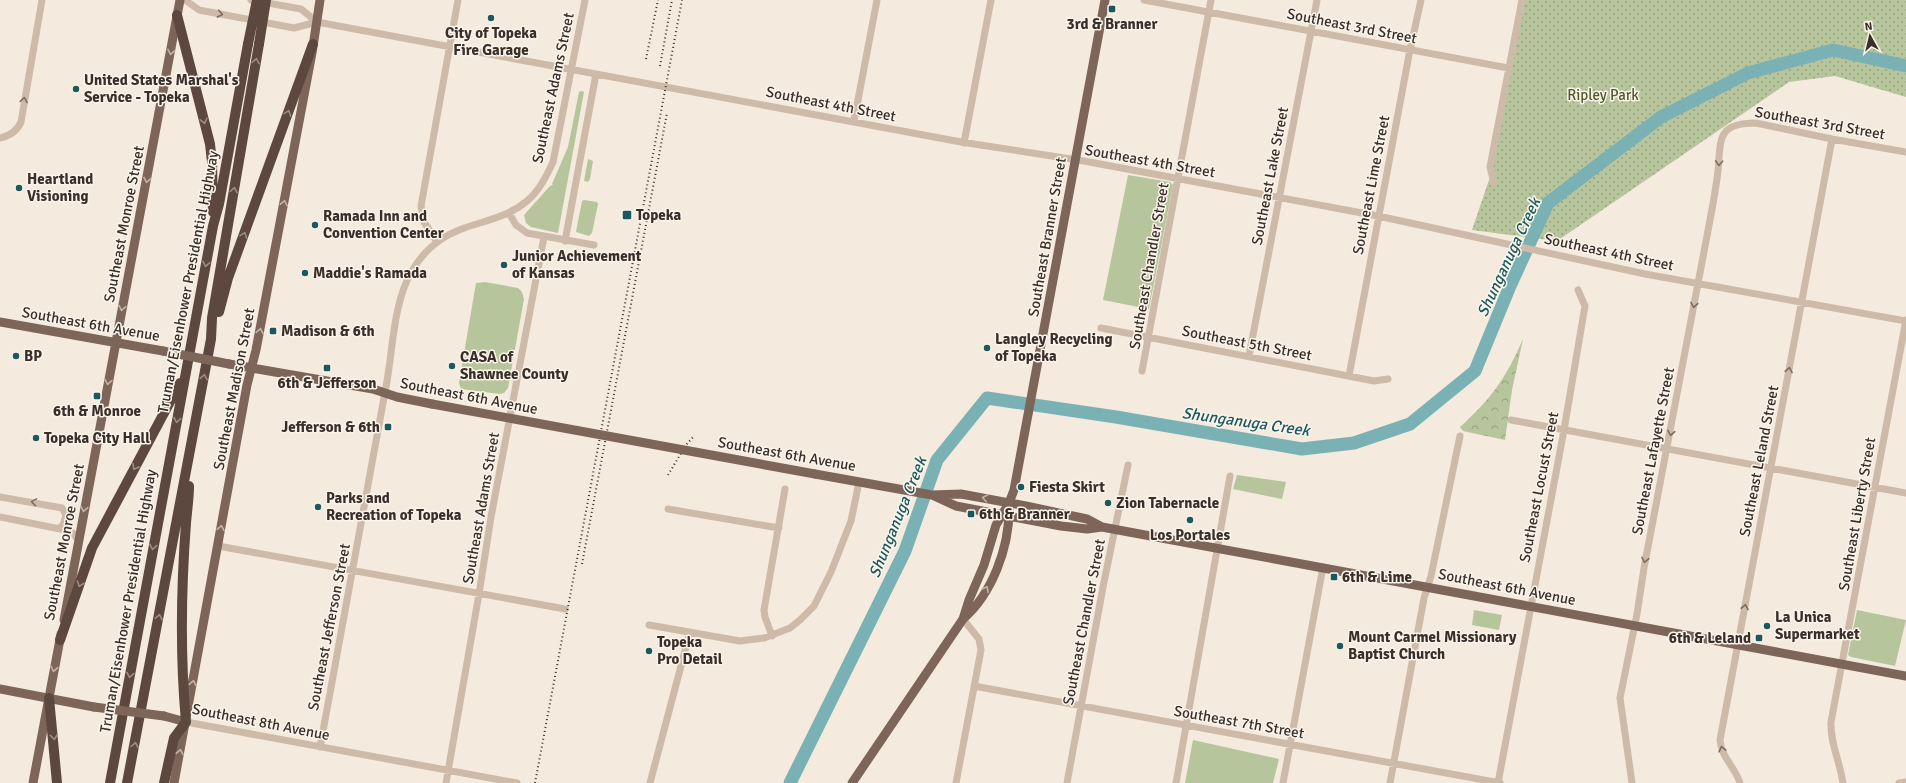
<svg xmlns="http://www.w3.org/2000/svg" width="1906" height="783" viewBox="0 0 1906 783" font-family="Signika,sans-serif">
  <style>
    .grass { fill: #b7c59c }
    .forest { fill: url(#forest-crowns) }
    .park { fill: url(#park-dots) }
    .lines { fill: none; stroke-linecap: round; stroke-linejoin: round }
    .river { stroke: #7ab1b4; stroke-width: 13 }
    .minor { stroke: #cebaa8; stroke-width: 7 }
    .major { stroke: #7d6559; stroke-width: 9 }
    .highway { stroke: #5c483f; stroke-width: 10 }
    .rail { stroke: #3a2e29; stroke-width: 2; stroke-dasharray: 1 3; stroke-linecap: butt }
    .major-bridge { stroke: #7d6559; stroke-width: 9 }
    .highway-bridge { stroke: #5c483f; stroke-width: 10 }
    .oneway { stroke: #7d6d62 }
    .oneway2 { stroke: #c2b4a9 }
    .oneway3 { stroke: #9c8d84 }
    .poi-dot { fill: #1a5a5f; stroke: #fbf4eb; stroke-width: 1.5 }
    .labels { text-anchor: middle; stroke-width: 3; stroke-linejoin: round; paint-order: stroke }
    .poi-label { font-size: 15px; font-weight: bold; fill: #3a2e29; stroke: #fbf4eb; text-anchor: start }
    .street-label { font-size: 15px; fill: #3a2e29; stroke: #fbf4eb }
    .park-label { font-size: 15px; fill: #495b2a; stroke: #fbf4eb }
    .water-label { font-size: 16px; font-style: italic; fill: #1a5a5f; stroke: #fbf4eb }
  </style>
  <defs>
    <pattern id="forest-crowns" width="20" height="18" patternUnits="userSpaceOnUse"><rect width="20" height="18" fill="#b7c59c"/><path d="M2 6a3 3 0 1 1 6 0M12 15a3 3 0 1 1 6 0" fill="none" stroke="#96a07f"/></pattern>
    <pattern id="park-dots" width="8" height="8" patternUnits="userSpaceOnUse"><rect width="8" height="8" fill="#b7c59c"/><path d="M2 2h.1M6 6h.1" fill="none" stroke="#96a07f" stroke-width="1.8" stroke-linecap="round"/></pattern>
  </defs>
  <rect width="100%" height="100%" fill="#f4eadd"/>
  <path class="grass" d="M581 91 584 92 558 233 531 227 526 223 524 215 550 186 553 185 552 184 568 147 579 92Z
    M588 159 593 161 590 179 588 182 584 181Z
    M1128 175 1170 182 1173 185 1149 309 1103 300Z
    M584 200 597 202 598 204 592 233 589 236 576 232 582 201Z
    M485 282 518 288 522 292 524 299 508 388 504 393 500 394 461 389 459 383 476 283Z
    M1237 475 1286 482 1282 499 1233 489Z
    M1474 610 1502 615 1499 630 1472 625Z
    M1857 610 1906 620 1895 666 1851 657 1848 655Z
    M1193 740 1279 759 1273 783H1185Z"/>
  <path class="forest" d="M1523 339 1512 390 1505 440 1463 431 1460 427C1492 398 1506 378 1523 339Z"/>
  <path class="park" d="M1523 0H1906V97L1835 76 1789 82 1557 241 1472 230 1491 174Z"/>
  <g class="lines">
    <path class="river" d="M790 783 905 551 937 460 987 398 1116 417 1302 449 1354 443 1410 424 1475 371 1510 286 1548 203 1661 117 1748 73 1833 50 1906 66"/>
    <path class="minor" d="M185 0 199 10 294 28 317 22 961 142 1084 161 1378 216 1645 274 1906 321
      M251 0 301 9 317 22
      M1144 0 1508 68
      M854 121 877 0
      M0 138C10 136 17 131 21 122L42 0
      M964 143 991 0
      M1494 183 1490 167 1522 0
      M509 213 516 225 527 233 594 245
      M565 241 596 74
      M437 242 424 222 421 206 458 0
      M1101 328 1374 381 1388 379
      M1249 356 1317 0
      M1142 371 1211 0
      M1349 376 1409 55 1421 0
      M1511 420 1906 493
      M0 497 62 508 66 515 63 525 59 528
      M668 509 779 528
      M0 517 65 530 73 533 78 540
      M218 546 565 609
      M649 625 740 641 764 638 790 628 800 620 814 606 831 572 851 521 859 482
      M772 636 765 617 764 610 785 489
      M974 686 1500 783
      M186 722 517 783
      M320 747C342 629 363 511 385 392 393 355 392 304 412 271 422 253 439 238 459 230 482 221 507 218 527 201 539 191 546 177 553 162L585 0
      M446 783 479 594 491 517 544 237
      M650 783 690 632
      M956 783 981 650 979 639 963 619
      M1067 783 1103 587 1128 465
      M1176 783 1230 476
      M1283 783 1323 567
      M1390 783 1424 598 1431 576 1460 436
      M1498 783 1564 430 1585 306 1578 290
      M1632 783 1620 698 1637 614 1644 568 1710 220C1713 204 1716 188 1718 171 1721 140 1716 123 1756 123L1832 139 1906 152
      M1740 783C1735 767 1721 757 1720 740L1832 139
      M1843 783C1840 762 1830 743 1831 722L1906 320
      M1899 783 1906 782"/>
    <path class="major" d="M0 322 163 351
      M229 364 373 389 397 397 432 404
      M815 474 932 495 961 494 1026 506 1087 519 1102 527
      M932 495 956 506 1061 526 1087 529 1102 527 1906 676
      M963 619 969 600 984 565 996 525 1009 503 1014 490 1105 0
      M64 620 180 0
      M0 689 94 707
      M164 716 186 722
      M33 783 61 634
      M174 783 247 385 256 350 312 53 320 0
      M852 783 963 619C992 594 1009 548 1009 510"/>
    <path class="highway" d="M177 15 210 144 212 162 213 212
      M219 312 228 278 313 44
      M60 640 92 548 180 383
      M49 698 57 783
      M110 783 213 226 219 204 248 44
      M127 783 211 339 212 318 259 44
      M164 783 174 738 186 722C180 656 181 589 186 523 187 511 189 498 189 486"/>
    <path class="rail" d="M646 59 658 0
      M660 66 672 0
      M668 475 686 445 694 436
      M582 564 667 113
      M535 783 682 0"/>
    <path class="major-bridge" d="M163 351 229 364
      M432 404 815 474
      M94 707 164 716"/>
    <path class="highway-bridge" d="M248 44 257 0
      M259 44 266 0"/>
  </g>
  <defs><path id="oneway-chevron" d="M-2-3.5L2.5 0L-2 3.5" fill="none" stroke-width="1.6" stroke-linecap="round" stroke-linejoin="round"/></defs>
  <g class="oneway">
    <use href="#oneway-chevron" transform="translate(220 14) rotate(11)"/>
    <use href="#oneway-chevron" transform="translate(24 100) rotate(-81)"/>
    <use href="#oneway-chevron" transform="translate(1719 163) rotate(93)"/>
    <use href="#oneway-chevron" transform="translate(1694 305) rotate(100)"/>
    <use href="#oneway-chevron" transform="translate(1789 370) rotate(-80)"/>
    <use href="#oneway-chevron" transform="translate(1671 433) rotate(100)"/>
    <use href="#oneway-chevron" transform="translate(34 502) rotate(-171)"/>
    <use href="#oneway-chevron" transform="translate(1645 560) rotate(101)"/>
    <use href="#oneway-chevron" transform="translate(1745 607) rotate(-79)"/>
    <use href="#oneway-chevron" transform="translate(1722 749) rotate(-104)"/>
  </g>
  <g class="oneway2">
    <use href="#oneway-chevron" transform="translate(171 52) rotate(100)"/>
    <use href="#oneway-chevron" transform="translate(147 180) rotate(101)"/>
    <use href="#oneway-chevron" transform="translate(284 203) rotate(-79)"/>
    <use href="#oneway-chevron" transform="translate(122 308) rotate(101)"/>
    <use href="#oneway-chevron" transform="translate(260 331) rotate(-79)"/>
    <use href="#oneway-chevron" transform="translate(108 382) rotate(100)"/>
    <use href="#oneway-chevron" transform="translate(985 498) rotate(-169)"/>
    <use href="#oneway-chevron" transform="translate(84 509) rotate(101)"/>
    <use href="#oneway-chevron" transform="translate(221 528) rotate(-80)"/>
    <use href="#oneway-chevron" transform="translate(986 589) rotate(-60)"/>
    <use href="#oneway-chevron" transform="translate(54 669) rotate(101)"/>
    <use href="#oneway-chevron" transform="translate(193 683) rotate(-79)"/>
    <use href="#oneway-chevron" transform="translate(180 752) rotate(-79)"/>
  </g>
  <g class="oneway3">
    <use href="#oneway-chevron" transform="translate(256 61) rotate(-80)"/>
    <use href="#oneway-chevron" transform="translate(288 113) rotate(-70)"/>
    <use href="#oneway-chevron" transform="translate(204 121) rotate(76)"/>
    <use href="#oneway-chevron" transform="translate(234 190) rotate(-80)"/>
    <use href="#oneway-chevron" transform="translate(244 235) rotate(-70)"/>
    <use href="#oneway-chevron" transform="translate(206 264) rotate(101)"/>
    <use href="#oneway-chevron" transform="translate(204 377) rotate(-80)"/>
    <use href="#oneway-chevron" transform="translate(177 420) rotate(100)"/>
    <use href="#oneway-chevron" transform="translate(135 467) rotate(119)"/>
    <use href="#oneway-chevron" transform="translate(153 547) rotate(100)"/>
    <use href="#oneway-chevron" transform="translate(80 584) rotate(109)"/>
    <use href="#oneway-chevron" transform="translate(159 617) rotate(-79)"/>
    <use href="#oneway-chevron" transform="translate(130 675) rotate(100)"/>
    <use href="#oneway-chevron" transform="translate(54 737) rotate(84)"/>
    <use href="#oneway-chevron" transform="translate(135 745) rotate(-79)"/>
  </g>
  <g class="poi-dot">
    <rect x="1108" y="5" width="8" height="8" rx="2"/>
    <circle cx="491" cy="18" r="4"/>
    <circle cx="76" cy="89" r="4"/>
    <circle cx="19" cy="188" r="4"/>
    <rect x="622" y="210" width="10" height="10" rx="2"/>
    <circle cx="315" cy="225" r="4"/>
    <circle cx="504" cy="265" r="4"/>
    <circle cx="305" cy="273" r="4"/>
    <rect x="269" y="327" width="8" height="8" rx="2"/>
    <circle cx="987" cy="348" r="4"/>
    <circle cx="16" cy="356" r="4"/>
    <circle cx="452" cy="366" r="4"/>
    <rect x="323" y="364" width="8" height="8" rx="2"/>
    <rect x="93" y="392" width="8" height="8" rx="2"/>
    <rect x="384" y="423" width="8" height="8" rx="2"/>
    <circle cx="36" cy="438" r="4"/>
    <circle cx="1021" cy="487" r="4"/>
    <circle cx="1108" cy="503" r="4"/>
    <circle cx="318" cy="507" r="4"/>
    <rect x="967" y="510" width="8" height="8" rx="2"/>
    <circle cx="1190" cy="520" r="4"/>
    <rect x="1330" y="573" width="8" height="8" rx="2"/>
    <circle cx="1767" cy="626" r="4"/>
    <rect x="1755" y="634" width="8" height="8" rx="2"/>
    <circle cx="1340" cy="646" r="4"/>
    <circle cx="649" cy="651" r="4"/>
  </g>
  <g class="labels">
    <g class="poi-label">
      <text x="1112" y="29" text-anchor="middle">3rd &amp; Branner</text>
      <text x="491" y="38" text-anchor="middle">City of Topeka<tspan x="491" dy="17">Fire Garage</tspan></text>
      <text x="84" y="85">United States Marshal's<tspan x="84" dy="17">Service - Topeka</tspan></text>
      <text x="27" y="184">Heartland<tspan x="27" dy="17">Visioning</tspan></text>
      <text x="636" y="220">Topeka</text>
      <text x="323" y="221">Ramada Inn and<tspan x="323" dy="17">Convention Center</tspan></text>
      <text x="512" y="261">Junior Achievement<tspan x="512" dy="17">of Kansas</tspan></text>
      <text x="313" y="278">Maddie's Ramada</text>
      <text x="281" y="336">Madison &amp; 6th</text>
      <text x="995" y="344">Langley Recycling<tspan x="995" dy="17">of Topeka</tspan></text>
      <text x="24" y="361">BP</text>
      <text x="460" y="362">CASA of<tspan x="460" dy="17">Shawnee County</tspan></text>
      <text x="327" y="388" text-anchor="middle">6th &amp; Jefferson</text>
      <text x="97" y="416" text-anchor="middle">6th &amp; Monroe</text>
      <text x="380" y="432" text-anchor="end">Jefferson &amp; 6th</text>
      <text x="44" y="443">Topeka City Hall</text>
      <text x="1029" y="492">Fiesta Skirt</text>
      <text x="326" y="503">Parks and<tspan x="326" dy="17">Recreation of Topeka</tspan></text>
      <text x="1116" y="508">Zion Tabernacle</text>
      <text x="979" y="519">6th &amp; Branner</text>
      <text x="1190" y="540" text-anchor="middle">Los Portales</text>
      <text x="1342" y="582">6th &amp; Lime</text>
      <text x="1775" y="622">La Unica<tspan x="1775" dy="17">Supermarket</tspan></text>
      <text x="1348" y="642">Mount Carmel Missionary<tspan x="1348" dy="17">Baptist Church</tspan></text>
      <text x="1751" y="643" text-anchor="end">6th &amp; Leland</text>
      <text x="657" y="647">Topeka<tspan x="657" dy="17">Pro Detail</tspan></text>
    </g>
    <g class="street-label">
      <text transform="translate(1352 26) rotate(11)" y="5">Southeast 3rd Street</text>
      <text transform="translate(553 88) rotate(-78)" y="5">Southeast Adams Street</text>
      <text transform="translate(831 104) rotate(11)" y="5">Southeast 4th Street</text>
      <text transform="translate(1820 123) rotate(10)" y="5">Southeast 3rd Street</text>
      <text transform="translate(1150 161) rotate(10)" y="5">Southeast 4th Street</text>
      <text transform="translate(1270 176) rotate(-79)" y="5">Southeast Lake Street</text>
      <text transform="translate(1371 185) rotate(-79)" y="5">Southeast Lime Street</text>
      <text transform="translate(124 224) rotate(-79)" y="5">Southeast Monroe Street</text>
      <text transform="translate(1047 237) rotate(-80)" y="5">Southeast Branner Street</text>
      <text transform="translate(1609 252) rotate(12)" y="5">Southeast 4th Street</text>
      <text transform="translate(1149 266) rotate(-80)" y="5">Southeast Chandler Street</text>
      <text transform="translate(188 282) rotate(-79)" y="5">Truman/Eisenhower Presidential Highway</text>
      <text transform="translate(91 324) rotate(10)" y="5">Southeast 6th Avenue</text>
      <text transform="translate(1247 343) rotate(11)" y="5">Southeast 5th Street</text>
      <text transform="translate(234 389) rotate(-79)" y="5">Southeast Madison Street</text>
      <text transform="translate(469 396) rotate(11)" y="5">Southeast 6th Avenue</text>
      <text transform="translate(1653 451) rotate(-79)" y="5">Southeast Lafayette Street</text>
      <text transform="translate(787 454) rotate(10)" y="5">Southeast 6th Avenue</text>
      <text transform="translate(1759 461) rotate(-79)" y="5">Southeast Leland Street</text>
      <text transform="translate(1539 487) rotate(-79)" y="5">Southeast Locust Street</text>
      <text transform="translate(481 508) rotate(-80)" y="5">Southeast Adams Street</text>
      <text transform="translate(1857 514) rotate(-80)" y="5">Southeast Liberty Street</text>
      <text transform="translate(64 542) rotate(-79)" y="5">Southeast Monroe Street</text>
      <text transform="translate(1507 587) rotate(11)" y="5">Southeast 6th Avenue</text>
      <text transform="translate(128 601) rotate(-80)" y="5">Truman/Eisenhower Presidential Highway</text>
      <text transform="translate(1084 622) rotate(-79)" y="5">Southeast Chandler Street</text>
      <text transform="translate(329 627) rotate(-79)" y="5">Southeast Jefferson Street</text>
      <text transform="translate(261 722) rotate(11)" y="5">Southeast 8th Avenue</text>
      <text transform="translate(1239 722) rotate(10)" y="5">Southeast 7th Street</text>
    </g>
    <g class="park-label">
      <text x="1603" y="100">Ripley Park</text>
    </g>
    <g class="water-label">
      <text transform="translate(1508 257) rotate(-65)" y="6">Shunganuga Creek</text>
      <text transform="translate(1246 421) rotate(8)" y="6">Shunganuga Creek</text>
      <text transform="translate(897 517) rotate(-68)" y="6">Shunganuga Creek</text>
    </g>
  </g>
  <g transform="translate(1870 36) rotate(352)" stroke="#fbf4eb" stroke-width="3" paint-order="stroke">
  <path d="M0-3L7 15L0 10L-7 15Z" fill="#3a2e29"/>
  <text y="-6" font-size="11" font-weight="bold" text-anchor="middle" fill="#3a2e29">N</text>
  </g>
</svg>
